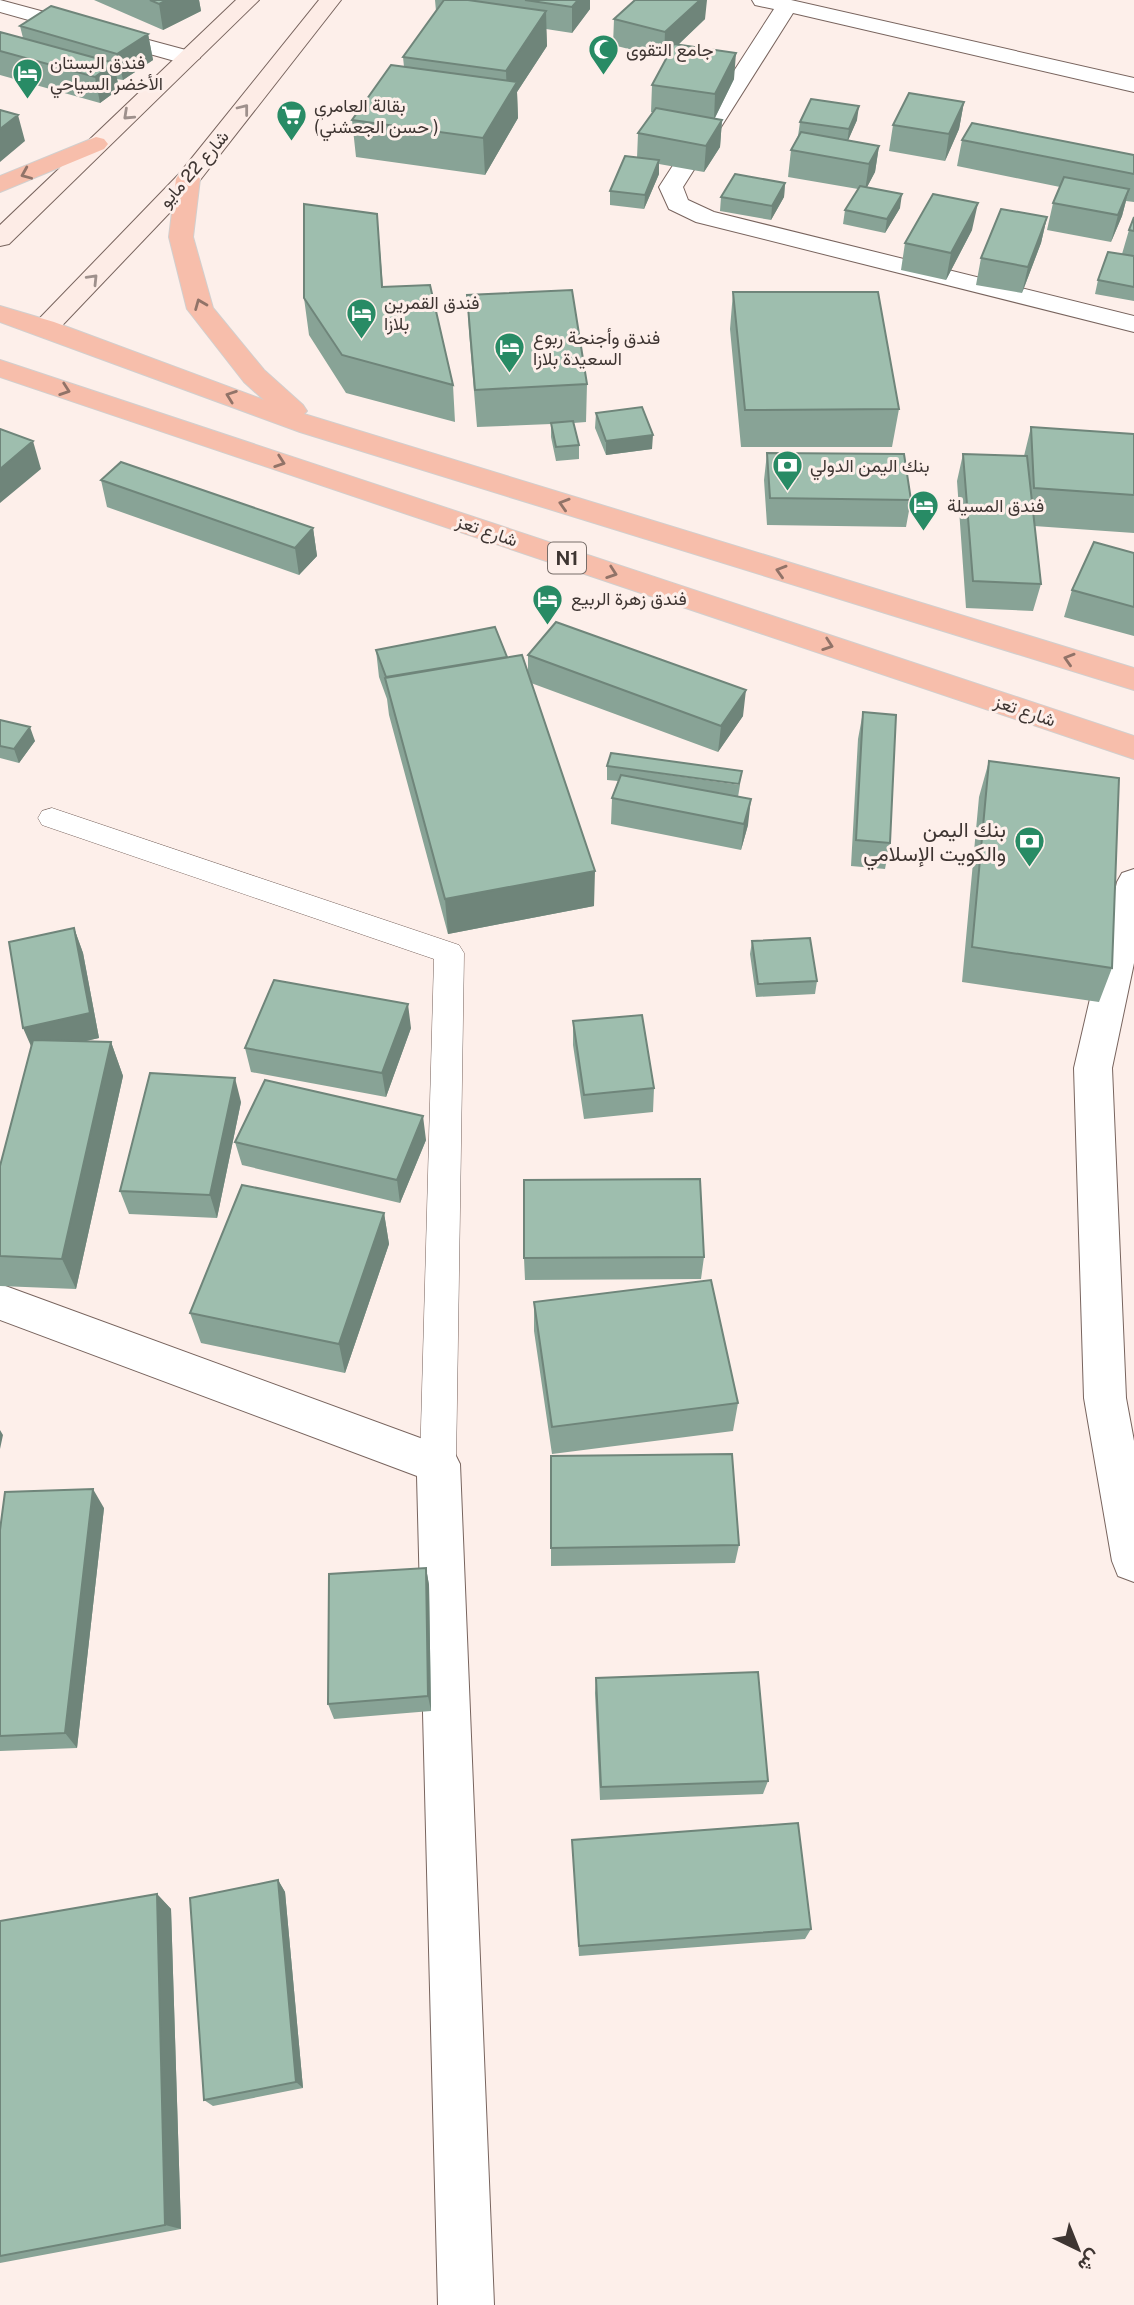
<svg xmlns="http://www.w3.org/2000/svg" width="1134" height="2305" viewBox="0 0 1134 2305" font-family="'Public Sans',Vazirmatn,sans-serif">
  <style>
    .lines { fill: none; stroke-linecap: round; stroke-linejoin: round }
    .lane-casing { stroke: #78645e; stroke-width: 1 }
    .street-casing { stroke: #78645e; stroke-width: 2 }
    .secondary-casing { stroke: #78645e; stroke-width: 2 }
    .highway-casing { stroke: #d1cfce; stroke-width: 2 }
    .lane { fill: #fff; fill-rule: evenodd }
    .street { fill: #fff; fill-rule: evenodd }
    .secondary { fill: #fdece6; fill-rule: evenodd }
    .highway { fill: #f7beab; fill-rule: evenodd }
    .wall { fill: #88a396 }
    .shaded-wall { fill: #6f857a }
    .building { fill: #9ebeae; stroke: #6f857a; stroke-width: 2 }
    .oneway { stroke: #9e908c }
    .oneway2 { stroke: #917368 }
    .labels { text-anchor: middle; stroke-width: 6; stroke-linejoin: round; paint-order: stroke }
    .far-poi-label { font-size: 18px; fill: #3e3532; stroke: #fdefea; text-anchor: start }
    .far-street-label { font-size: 18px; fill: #3e3532; stroke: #fdefea }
    .shield { fill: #fdefea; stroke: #776d69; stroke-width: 2 }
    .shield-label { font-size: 19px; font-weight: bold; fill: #3e3532 }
    .poi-label { font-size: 21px; fill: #3e3532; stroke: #fdefea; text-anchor: end }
  </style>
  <rect width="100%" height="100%" fill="#fdefea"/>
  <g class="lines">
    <defs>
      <path id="lane" d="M52 808 459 945 464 953 456 1464 450 1476 438 1480 426 1476 420 1464 434 959 42 825 38 818 42 811Z"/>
      <path id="street" d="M0 0 197 53 200 58 189 65 0 12Z
        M752 0H791L1134 78V92L793 13 683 187 688 200 714 212 1134 316V332L696 222 669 209 659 187 774 9 755 5Z
        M1134 869V963L1112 1068 1126 1398 1134 1441V1582L1118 1576 1112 1561 1084 1398 1074 1068 1117 882 1122 873Z
        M0 1284 453 1450 460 1464 494 2305H438L417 1476 0 1320Z"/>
      <path id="secondary" d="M236 0H259L9 244 0 246V225Z
        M319 0H341L197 184 54 334H36L32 328 36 322 179 174Z"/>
      <path id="highway" d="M96 137 104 139 108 144 104 149 0 192V176Z
        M188 172 197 174 200 179 193 237 213 308 264 370 303 405 307 411 304 414 1134 668V690L300 432 0 322V306L54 322 264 400 244 382 187 309 169 237 176 179 179 174Z
        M0 360 1134 736V759L0 377Z"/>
    </defs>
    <use href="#lane" class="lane-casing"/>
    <use href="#street" class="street-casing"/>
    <use href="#secondary" class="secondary-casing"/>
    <use href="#highway" class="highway-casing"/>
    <use href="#lane" class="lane"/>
    <use href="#street" class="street"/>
    <use href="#secondary" class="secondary"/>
    <use href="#highway" class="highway"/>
  </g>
  <path class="wall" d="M94 0H199L201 11 163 30Z
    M435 0H590V9L572 33 546 29 547 46 517 92 518 118 485 175 356 157 352 120 404 67 403 57 436 11Z
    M614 19H705L678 45 734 79 714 119 722 120 720 147 704 172 659 164V174L644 209 610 205V191L637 158 638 133 653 112H651L652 85 670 52 664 58 613 45Z
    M20 26 148 34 153 60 123 80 117 79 119 89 100 103 0 75V32L23 38Z
    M964 102 959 129 945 161 889 151 893 125Z
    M857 120 848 140 879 146 875 172 867 187 900 208 885 233 843 224 845 210 858 189 788 177 791 150 798 136 800 122Z
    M962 140 1134 155V202L1126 201 1122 216 1111 242 1047 230 1053 203 1060 187 957 166Z
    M785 183 784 197 771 220 720 211 721 197Z
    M377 214 383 287 453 385 455 422 346 393 309 335 304 298Z
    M1047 217 1041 243 1022 293 976 285 981 258Z
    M1134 217V301L1095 294 1098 280 1122 254 1129 230Z
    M972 230 946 280 901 270 905 243Z
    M733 292 899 409 892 447H741L730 329Z
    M467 295 587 384 586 422 573 423 579 445V459L556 461 551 437V424L477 427 469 332Z
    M596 413 652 449 606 455 595 428Z
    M1031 427 1134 434V533L1034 526 1041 584 1033 611 966 608 957 481 963 454 1024 456Z
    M767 453 911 500 906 527 767 525 764 480Z
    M101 480 313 528 317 556 299 575 107 507Z
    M1134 553V636L1064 617 1072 590Z
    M376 650 507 657 528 674V655L743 716 718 752 531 683 594 906 448 934 389 715 387 699 379 677Z
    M863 712 890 843 885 869 851 866 858 739Z
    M0 720 35 741 19 763 0 758Z
    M989 761 1112 968 1099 1002 962 982 979 797Z
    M607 766 740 785 738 797 748 825 741 850 611 824 612 798 618 781 607 780Z
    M74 928 83 953 99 1038 85 1041 111 1042 123 1076 76 1289 0 1286V1166Z
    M752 941 817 981 815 994 756 997 750 954Z
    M573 1021 654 1088 653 1112 584 1119 573 1045Z
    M411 1028 386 1097 251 1072 245 1048Z
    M241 1102 217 1218 129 1214 120 1191Z
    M426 1140 400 1203 242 1165 235 1142Z
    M384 1213 389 1244 345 1373 201 1343 190 1313Z
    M704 1257 701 1279 525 1280 524 1258Z
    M534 1302 738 1403 733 1431 552 1454 534 1331Z
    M551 1456 739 1545 735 1563 551 1566Z
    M104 1508 77 1748 0 1751V1530Z
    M426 1568 429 1585 431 1711 334 1719 328 1704Z
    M596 1678 768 1781 763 1794 600 1800 595 1693Z
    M572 1840 811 1929 805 1939 579 1956Z
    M278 1880 285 1892 303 2088 213 2106 204 2100Z
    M157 1894 171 1909 181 2229 0 2263V1921Z"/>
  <path class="shaded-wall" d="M167 0H199L201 11 163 30 159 4Z
    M578 0H590V9L572 33V7Z
    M700 0H707L705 19 664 58 665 32Z
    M546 11 547 46 517 92 518 118 485 175 483 138 507 98 506 71Z
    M148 34 153 60 123 80 117 54Z
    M736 53 734 79 714 120 715 94Z
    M114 63 119 89 100 103 95 77Z
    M964 102 959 129 945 161 949 134Z
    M859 106 857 120 847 143 849 129Z
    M18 115 25 141 0 162V129Z
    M722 120 720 147 704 172 706 146Z
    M879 146 875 172 865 191 869 164Z
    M659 160V174L644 209 645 195Z
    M785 183 784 197 771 220 772 206Z
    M1129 189 1122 216 1111 242 1118 215Z
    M902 194 900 208 885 233 887 219Z
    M978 203 972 230 946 280 951 253Z
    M1047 217 1041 243 1022 293 1028 267Z
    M653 435 652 449 606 455V441Z
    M33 441 41 469 0 503V469Z
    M313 528 317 556 299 575 295 548Z
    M746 690 743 716 718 752 721 726Z
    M30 727 35 741 19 763 14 749Z
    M751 799 748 825 741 850 744 824Z
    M595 871 594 906 448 934 445 899Z
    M74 928 83 953 99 1038 34 1053 23 1028Z
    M408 1004 411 1028 386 1097 382 1073Z
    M111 1042 123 1076 76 1289 62 1259Z
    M235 1078 241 1102 217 1218 210 1195Z
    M423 1116 426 1140 400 1203 397 1180Z
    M384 1213 389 1244 345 1373 339 1344Z
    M0 1430 3 1435 0 1449Z
    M93 1489 104 1508 77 1748 65 1733Z
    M426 1568 429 1585 431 1711 428 1696Z
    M278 1880 285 1892 303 2088 296 2082Z
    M157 1894 171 1909 181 2229 165 2225Z"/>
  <path class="building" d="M150 0H167L159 4Z
    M444 0H468L546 11 506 71 403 57Z
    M525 0H578L572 7Z
    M635 0H700L665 32 614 19Z
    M51 6 148 34 117 54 20 26Z
    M0 32 114 63 95 77 0 51Z
    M674 44 736 53 715 94 652 85Z
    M391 65 517 82 483 138 352 120Z
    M909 93 964 102 949 134 893 125Z
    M811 99 859 106 849 129 800 122Z
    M656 108 722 120 706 146 638 133Z
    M0 110 18 115 0 129Z
    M972 123 1134 155V174L962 140Z
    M801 132 879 146 869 164 791 150Z
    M625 156 659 160 645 195 610 191Z
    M735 174 785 183 772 206 721 197Z
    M1064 177 1129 189 1118 215 1053 203Z
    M860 186 902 194 887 219 845 210Z
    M933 194 978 203 951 253 905 243Z
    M304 204 377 214 382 287 430 285 453 385 342 355 304 298Z
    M1001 209 1047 217 1028 267 981 258Z
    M1134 217V231L1129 230Z
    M1108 252 1134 256V287L1098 280Z
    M572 290 587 384 475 390 467 295Z
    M733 292H878L899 409 745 410Z
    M642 407 653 435 606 441 596 413Z
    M573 421 579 445 556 447 551 423Z
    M1031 427 1134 434V495L1034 488Z
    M0 429 33 441 0 469Z
    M767 453 904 454 911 500 770 498Z
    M963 454 1027 456 1041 584 973 581Z
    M121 462 313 528 295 548 101 480Z
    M1094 542 1134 553V607L1072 590Z
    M556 622 746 690 721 726 528 655Z
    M495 627 507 657 386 677 376 650Z
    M522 655 595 871 445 899 385 678Z
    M863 712 896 715 890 843 856 840Z
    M0 720 30 727 14 749 0 746Z
    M611 753 742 771 739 784 607 766Z
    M989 761 1119 778 1112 968 972 947Z
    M621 775 751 799 744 824 612 798Z
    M74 928 90 1013 23 1028 9 942Z
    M810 938 817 981 758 984 752 941Z
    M274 980 408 1004 382 1073 245 1048Z
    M642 1015 654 1088 584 1095 573 1021Z
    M33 1040 111 1042 62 1259 0 1256V1166Z
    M150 1073 235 1078 210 1195 120 1191Z
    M265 1080 423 1116 397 1180 235 1142Z
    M700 1179 704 1257 524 1258V1180Z
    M242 1185 384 1213 339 1344 190 1313Z
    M711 1280 738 1403 552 1427 534 1302Z
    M732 1454 739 1545 551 1548V1456Z
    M93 1489 65 1733 0 1736V1530L5 1492Z
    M426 1568 428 1696 328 1704 329 1574Z
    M758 1672 768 1781 601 1787 596 1678Z
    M798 1823 811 1929 579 1946 572 1840Z
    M278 1880 296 2082 204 2100 190 1898Z
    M157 1894 165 2225 0 2256V1921Z"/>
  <defs><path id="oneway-chevron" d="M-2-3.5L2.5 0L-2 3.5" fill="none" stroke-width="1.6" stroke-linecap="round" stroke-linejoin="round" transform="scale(1.75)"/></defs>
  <g class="oneway">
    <use href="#oneway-chevron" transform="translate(244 109) rotate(-52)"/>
    <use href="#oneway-chevron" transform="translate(128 115) rotate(137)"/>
    <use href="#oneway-chevron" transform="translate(93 279) rotate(-46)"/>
  </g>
  <g class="oneway2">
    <use href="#oneway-chevron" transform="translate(26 174) rotate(157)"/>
    <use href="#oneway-chevron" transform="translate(200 304) rotate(-112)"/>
    <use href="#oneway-chevron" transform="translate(65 390) rotate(19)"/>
    <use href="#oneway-chevron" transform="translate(231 396) rotate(-160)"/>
    <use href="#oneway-chevron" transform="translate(280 462) rotate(19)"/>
    <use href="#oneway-chevron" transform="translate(564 504) rotate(-163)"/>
    <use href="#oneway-chevron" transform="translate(781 571) rotate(-163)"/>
    <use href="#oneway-chevron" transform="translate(612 573) rotate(19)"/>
    <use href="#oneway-chevron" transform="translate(828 645) rotate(19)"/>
    <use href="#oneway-chevron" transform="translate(1069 659) rotate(-163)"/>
  </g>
  <defs>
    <symbol id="mosque-pin" viewBox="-11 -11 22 30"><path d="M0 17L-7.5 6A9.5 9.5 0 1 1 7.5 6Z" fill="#288b65" stroke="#fdefea"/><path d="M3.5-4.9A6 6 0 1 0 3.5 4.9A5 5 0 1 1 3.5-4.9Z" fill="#fff"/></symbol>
    <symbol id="hotel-pin" viewBox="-11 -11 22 30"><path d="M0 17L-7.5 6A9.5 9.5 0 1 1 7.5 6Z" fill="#288b65" stroke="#fdefea"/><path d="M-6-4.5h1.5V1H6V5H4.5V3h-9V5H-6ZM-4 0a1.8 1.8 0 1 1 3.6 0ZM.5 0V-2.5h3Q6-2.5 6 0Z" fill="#fff"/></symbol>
    <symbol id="supermarket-pin" viewBox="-11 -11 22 30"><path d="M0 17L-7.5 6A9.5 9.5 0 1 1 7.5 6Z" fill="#288b65" stroke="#fdefea"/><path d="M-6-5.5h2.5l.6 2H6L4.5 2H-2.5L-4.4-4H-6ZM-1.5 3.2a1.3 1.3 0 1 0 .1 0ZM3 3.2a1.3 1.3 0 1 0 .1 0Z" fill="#fff"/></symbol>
    <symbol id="bank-pin" viewBox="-11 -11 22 30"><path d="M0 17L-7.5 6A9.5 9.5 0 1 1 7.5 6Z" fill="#288b65" stroke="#fdefea"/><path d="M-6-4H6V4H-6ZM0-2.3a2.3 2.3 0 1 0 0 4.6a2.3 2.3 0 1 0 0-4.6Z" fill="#fff"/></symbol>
  </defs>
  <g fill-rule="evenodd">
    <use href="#mosque-pin" x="586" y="32" width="35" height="47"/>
    <use href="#hotel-pin" x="10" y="56" width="35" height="47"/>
    <use href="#supermarket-pin" x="274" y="98" width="35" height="47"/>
    <use href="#hotel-pin" x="344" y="296" width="35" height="47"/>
    <use href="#hotel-pin" x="492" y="330" width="35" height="47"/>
    <use href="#bank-pin" x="770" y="448" width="35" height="47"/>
    <use href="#hotel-pin" x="906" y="488" width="35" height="47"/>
    <use href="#hotel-pin" x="530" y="582" width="35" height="47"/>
    <use href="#bank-pin" x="1012" y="824" width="35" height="47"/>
  </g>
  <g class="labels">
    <g class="far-poi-label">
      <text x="626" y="56">جامع التقوى</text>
      <text x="50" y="69">فندق البستان<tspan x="50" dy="21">الأخضر السياحي</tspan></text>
      <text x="314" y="112">بقالة العامري<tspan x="314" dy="21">(حسن الجعشني )</tspan></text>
      <text x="384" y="309">فندق القمرين<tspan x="384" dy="21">بلازا</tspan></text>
      <text x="533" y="344">فندق وأجنحة ربوع<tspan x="533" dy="21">السعيدة بلازا</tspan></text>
      <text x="810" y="472">بنك اليمن الدولي</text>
      <text x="947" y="512">فندق المسيلة</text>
      <text x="571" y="605">فندق زهرة الربيع</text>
    </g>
    <g class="far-street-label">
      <text transform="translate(194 169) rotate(-49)" y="6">شارع 22 مايو</text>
      <text transform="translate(487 531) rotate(19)" y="6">شارع تعز</text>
      <text transform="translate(1025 711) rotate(19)" y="6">شارع تعز</text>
    </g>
    <rect class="shield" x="548" y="542.5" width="38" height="31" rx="5"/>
    <g class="shield-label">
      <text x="567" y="565">N1</text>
    </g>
    <g class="poi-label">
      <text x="1006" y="837">بنك اليمن<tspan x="1006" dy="24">والكويت الإسلامي</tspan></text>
    </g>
  </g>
  <g transform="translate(1078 2249) rotate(137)" stroke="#fdefea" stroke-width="5" paint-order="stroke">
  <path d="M0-5L12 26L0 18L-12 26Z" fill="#3e3532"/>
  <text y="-10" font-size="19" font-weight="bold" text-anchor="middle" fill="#3e3532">ش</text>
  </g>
</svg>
